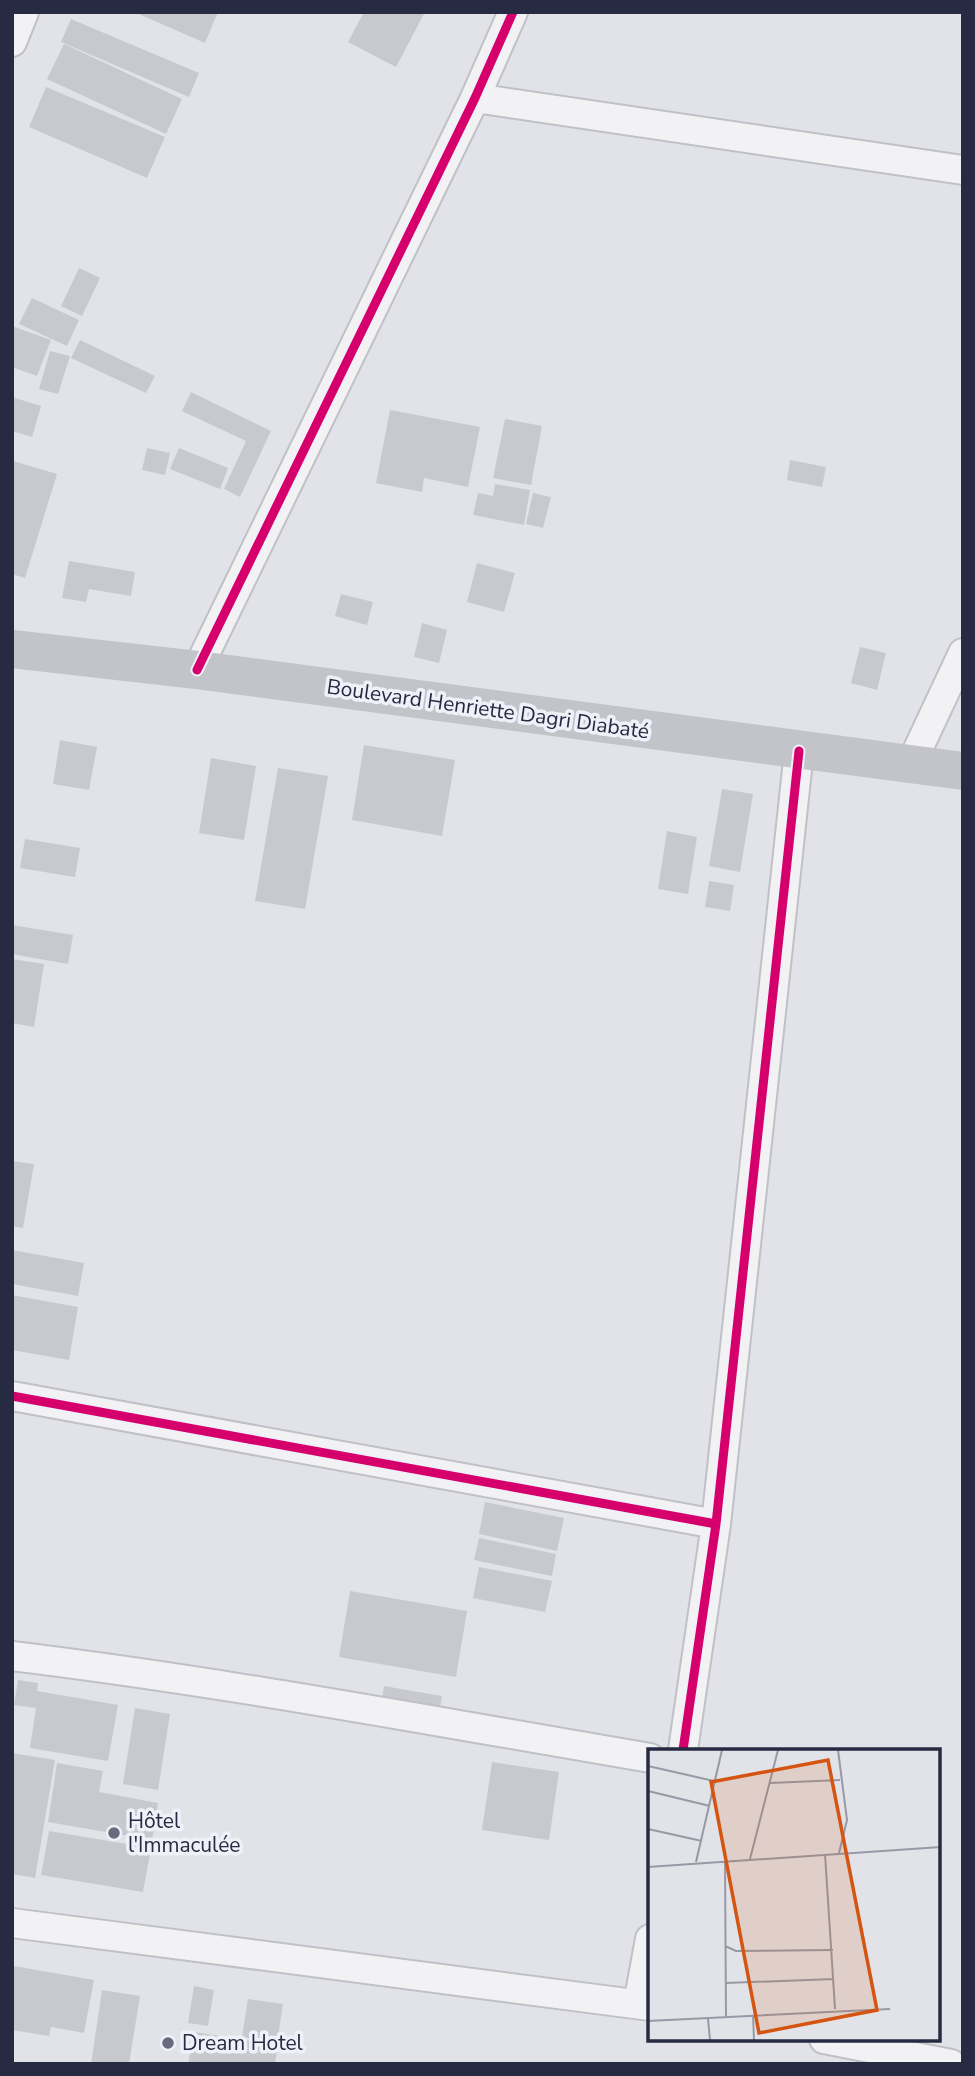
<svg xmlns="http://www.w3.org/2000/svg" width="975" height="2076" viewBox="0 0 975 2076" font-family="'Nunito Sans',sans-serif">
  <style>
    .building { fill: #c8c9cf }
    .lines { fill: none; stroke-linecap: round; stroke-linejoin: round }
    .minor-casing { stroke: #c0c1c6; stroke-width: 32 }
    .minor { stroke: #f2f2f4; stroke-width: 28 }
    .secondary { stroke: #c3c3ca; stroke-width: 38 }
    .cycleway-casing { stroke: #f0f1f8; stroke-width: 13 }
    .cycleway { stroke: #d6006c; stroke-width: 9 }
    .poi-dot { fill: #686b7d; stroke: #f0f1f8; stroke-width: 2.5 }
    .labels { text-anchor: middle; stroke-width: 7; stroke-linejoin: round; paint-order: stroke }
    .street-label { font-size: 21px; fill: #272a43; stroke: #f0f1f8 }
    .poi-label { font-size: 21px; fill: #272a43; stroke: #f0f1f8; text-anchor: start }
    .inset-road { fill: none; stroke: #9799a6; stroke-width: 2 }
    .view { fill: #d55412; fill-opacity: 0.15; stroke: #d55412; stroke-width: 3.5 }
    .inset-edge { fill: none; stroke: #272a43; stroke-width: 3.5 }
  </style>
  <rect width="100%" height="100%" fill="#e2e3e8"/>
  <path class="building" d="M134 12H218L205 43Z
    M364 12H425L396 67 348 42Z
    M71 19 199 73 189 97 61 42Z
    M64 44 182 99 166 134 47 79Z
    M46 87 165 137 147 178 29 127Z
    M79 268 100 278 82 316 61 306Z
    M32 298 79 320 67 346 19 324Z
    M12 326 51 340 37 376 12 367Z
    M80 340 155 376 146 393 71 358Z
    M50 351 70 356 58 394 39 389Z
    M191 392 271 431 240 497 224 489 246 441 182 411Z
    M12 397 41 406 32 437 12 431Z
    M390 410 480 427 468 487 424 478 422 492 376 483Z
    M505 419 542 426 531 485 493 478Z
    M147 448 170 453 165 475 142 470Z
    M179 448 228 468 220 489 170 469Z
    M790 460 826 467 822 487 787 480Z
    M13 461 57 474 25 578 12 574Z
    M495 484 530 490 524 525 473 515 478 493 493 496Z
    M533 493 551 497 543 528 526 524Z
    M69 561 135 572 131 596 89 589 86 602 62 598Z
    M477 563 515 573 504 612 467 602Z
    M341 594 373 602 367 625 335 616Z
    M422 623 447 630 439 663 414 657Z
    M860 647 886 653 877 690 851 683Z
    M60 740 97 747 89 790 53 784Z
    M364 745 455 760 442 836 352 820Z
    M211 758 256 766 244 840 199 833Z
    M278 768 328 776 305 909 255 901Z
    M722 789 753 794 740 872 709 866Z
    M667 831 697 837 688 894 658 889Z
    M25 839 80 848 75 877 20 868Z
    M709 881 734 885 730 911 705 907Z
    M12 925 73 935 68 964 12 954Z
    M12 959 44 964 34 1027 12 1023Z
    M12 1161 34 1164 23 1228 12 1226Z
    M12 1250 84 1263 78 1296 12 1284Z
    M12 1295 78 1307 69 1360 12 1350Z
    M485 1502 564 1518 557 1551 479 1534Z
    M479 1538 556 1554 552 1576 474 1560Z
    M479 1567 552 1581 545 1612 473 1598Z
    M350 1591 467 1611 456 1677 339 1657Z
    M18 1680 38 1683 37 1691 118 1705 108 1761 30 1748 36 1708 14 1705Z
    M384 1686 442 1696 439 1714 381 1705Z
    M135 1708 170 1714 158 1790 123 1784Z
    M12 1753 55 1760 35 1878 12 1874Z
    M492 1762 559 1772 549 1840 482 1830Z
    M57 1763 103 1771 99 1792 158 1803 152 1840 48 1822Z
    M49 1831 151 1848 143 1892 41 1875Z
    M14 1966 94 1980 84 2033 51 2027 49 2036 12 2030Z
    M194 1986 214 1990 208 2026 188 2023Z
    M102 1990 140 1996 129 2064H91Z
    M248 1999 283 2004 277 2043 242 2037Z
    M194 2032 278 2045 275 2064H188Z"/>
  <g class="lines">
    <defs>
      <path id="minor" d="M12 42 24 12
        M475 98 963 170
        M197 670 475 98 513 12
        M911 764 963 653
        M12 1396 716 1524
        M12 1656C226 1682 438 1722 650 1758
        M683 1750 716 1524 799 751
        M12 1923 650 2006
        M638 2004 650 1939
        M824 2039 951 2064"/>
    </defs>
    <use href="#minor" class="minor-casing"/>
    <use href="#minor" class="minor"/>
    <path class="secondary" d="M12 649 197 670 963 771"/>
    <defs>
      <path id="cycleway" d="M197 670 475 98 513 12
        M12 1396 716 1524
        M683 1750 716 1524 799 751"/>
    </defs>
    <use href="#cycleway" class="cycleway-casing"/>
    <use href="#cycleway" class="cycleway"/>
  </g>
  <g class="poi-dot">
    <circle cx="114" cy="1833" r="7"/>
    <circle cx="168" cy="2043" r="7"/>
  </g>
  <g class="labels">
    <g class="street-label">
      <text transform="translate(488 709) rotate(8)" y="7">Boulevard Henriette Dagri Diabaté</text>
    </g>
    <g class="poi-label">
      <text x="128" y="1828">Hôtel<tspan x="128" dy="24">l'Immaculée</tspan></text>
      <text x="182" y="2050">Dream Hotel</text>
    </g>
  </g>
  <g transform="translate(648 1749)">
    <rect width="292" height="292" fill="#e2e3e8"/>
    <path class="inset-road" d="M190 1 199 71 191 104M0 17 66 32M122 34 192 31M0 42 62 57M0 80 54 92M177 105 187 260M102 110 130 1M77 112 78 267M48 113 74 1M0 118 293 98M77 197 88 202 185 201M78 234 186 230M105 266 106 291M60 270 62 291M0 272 242 260"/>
    <path class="view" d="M180 11 229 261 111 284 63 33Z"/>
    <rect width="292" height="292" class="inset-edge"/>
  </g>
  <rect width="975" height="2076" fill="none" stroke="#272a43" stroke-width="28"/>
</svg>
